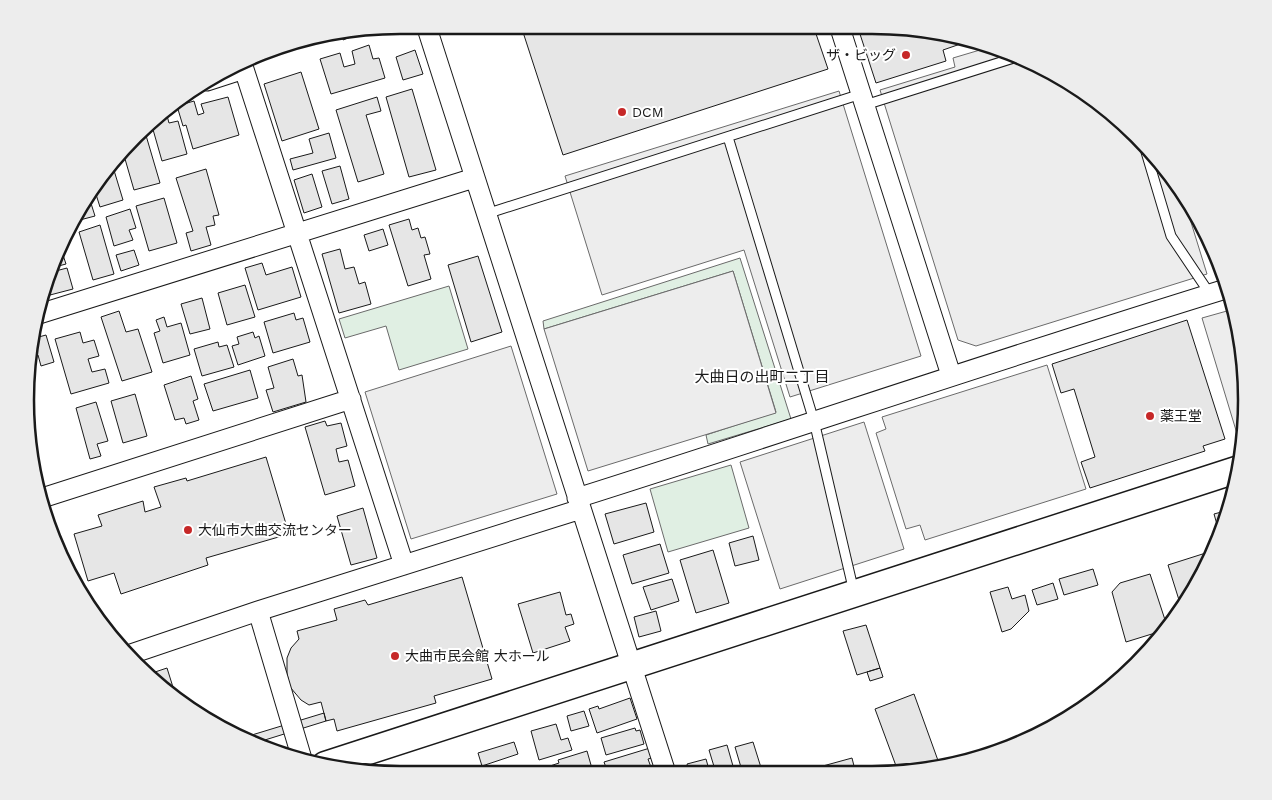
<svg xmlns="http://www.w3.org/2000/svg" width="1272" height="800" viewBox="0 0 1272 800" font-family="'Work Sans','Noto Sans JP',sans-serif">
  <style>
    .green { fill: #e0efe3; stroke: #6a6a6a }
    .parking { fill: #ededed; stroke: #6a6a6a }
    .building { fill: #e6e6e6; stroke: #1a1a1a }
    .lines { fill: none; stroke-linecap: round; stroke-linejoin: round }
    .lane-casing { stroke: #1a1a1a; stroke-width: 11 }
    .street-casing { stroke: #1a1a1a; stroke-width: 21 }
    .secondary-casing { stroke: #1a1a1a; stroke-width: 29 }
    .lane { stroke: #fff; stroke-width: 9 }
    .street { stroke: #fff; stroke-width: 19 }
    .secondary { stroke: #fff; stroke-width: 26 }
    .poi-dot { fill: #c62828; stroke: #fff; stroke-width: 2 }
    .labels { text-anchor: middle; stroke-width: 4; stroke-linejoin: round; paint-order: stroke }
    .poi-label { font-size: 14px; fill: #1a1a1a; stroke: #fff; text-anchor: start }
    .neighbourhood-label { font-size: 15px; fill: #1a1a1a; stroke: #fff }
    .rim { fill: none; stroke: #1a1a1a; stroke-width: 2.5 }
  </style>
  <rect width="100%" height="100%" fill="#fff"/>
  <path class="green" d="M740 258 791 419 708 444 706 435 776 412 733 271 544 329 543 321Z
    M449 286 468 349 399 370 386 326 345 338 339 319Z
    M731 465 749 528 668 552 650 489Z"/>
  <path class="parking" d="M990 47 1015 53 1101 103 1154 153 1181 190 1207 274 976 346 958 340 880 90 955 67 953 58Z
    M839 91 921 356 790 397 744 250 602 295 565 176Z
    M733 271 776 413 588 471 544 329Z
    M1234 309 1244 351 1246 425 1244 435 1238 437 1202 318Z
    M511 346 557 494 411 539 365 392Z
    M1047 365 1086 489 925 540 920 525 906 529 876 433 886 429 882 417Z
    M864 422 904 549 780 589 740 462Z"/>
  <path class="building" d="M521 26 814 28 828 69 563 155Z
    M858 28H921L969 41 943 50 946 61 876 83Z
    M368 30 343 40 342 35Z
    M369 45 373 59 379 58 385 78 331 94 320 59 340 53 344 67 355 64 352 51Z
    M415 50 423 74 403 80 396 57Z
    M301 72 319 129 282 141 264 84Z
    M412 89 436 170 409 177 386 97Z
    M228 97 239 135 193 149 186 125 183 126 177 106 194 101 198 115 204 113 201 104Z
    M377 97 381 111 366 115 384 174 358 182 336 110Z
    M166 112 169 123 178 121 187 154 162 161 152 126Z
    M145 132 160 183 134 190 123 152Z
    M329 133 336 158 293 170 290 159 313 153 309 139Z
    M340 166 349 199 332 204 322 171Z
    M113 167 123 200 100 207 94 188 103 171Z
    M206 169 219 215 213 216 215 225 206 227 211 245 191 251 186 233 193 231 176 178Z
    M312 174 322 207 304 213 294 180Z
    M89 197 95 216 76 221Z
    M164 198 177 243 149 251 136 206Z
    M130 209 136 228 129 230 133 240 114 246 106 217Z
    M409 219 412 230 418 228 421 238 425 237 430 254 424 255 431 279 408 286 389 225Z
    M100 225 114 274 93 280 79 232Z
    M383 229 388 245 369 251 364 235Z
    M61 249 66 264 51 268Z
    M340 249 345 269 354 267 359 284 365 282 371 304 339 313 322 254Z
    M134 250 139 265 121 271 116 255Z
    M478 256 502 332 471 342 448 265Z
    M262 263 266 275 292 267 301 297 258 310 245 268Z
    M67 268 73 289 50 295 46 278 48 273Z
    M245 285 255 317 227 325 218 293Z
    M202 298 210 329 190 334 181 304Z
    M119 311 126 332 138 329 152 372 122 381 101 317Z
    M294 313 296 320 303 318 310 342 273 353 264 322Z
    M164 317 167 327 181 323 190 355 163 363 154 333 160 331 156 320Z
    M1187 320 1225 439 1203 446 1205 451 1090 488 1081 462 1095 457 1074 389 1061 393 1052 364Z
    M80 332 83 343 94 340 99 356 88 359 92 372 105 369 109 383 71 394 55 339Z
    M253 332 255 338 259 336 265 356 238 365 232 346 239 344 237 337Z
    M46 335 54 362 41 366 38 355 32 357 35 338Z
    M218 342 219 347 227 345 234 367 202 376 194 349Z
    M293 359 298 376 302 375 306 402 273 412 266 390 274 388 268 367Z
    M250 370 258 398 213 411 204 384Z
    M191 376 198 399 193 401 199 420 186 424 184 418 175 420 164 385Z
    M135 394 147 436 123 443 111 401Z
    M96 402 108 441 97 444 101 456 90 459 76 408Z
    M325 421 327 426 341 423 347 446 336 449 339 462 348 460 355 486 325 495 305 427Z
    M266 457 289 534 206 558 208 565 121 594 114 573 88 581 74 534 102 526 98 515 143 501 145 512 161 507 154 487 186 478 187 481Z
    M1232 502 1220 535 1214 514 1225 511 1224 505Z
    M646 503 654 532 614 544 605 514Z
    M363 508 377 558 351 565 337 516Z
    M753 536 759 560 735 566 729 543Z
    M660 544 669 573 632 584 623 555Z
    M713 550 729 603 696 613 680 560Z
    M1212 551 1208 566 1189 596 1179 600 1168 565Z
    M1093 569 1098 585 1064 595 1059 579Z
    M1150 574 1168 629 1126 642 1112 592 1120 583Z
    M462 577 492 679 434 696 436 703 337 731 334 719 326 721 321 702 309 705 301 700 290 687 287 674V658L291 648 299 639 297 631 337 620 334 609 365 600 368 605Z
    M672 579 679 601 651 610 643 587Z
    M1053 583 1058 599 1037 605 1032 590Z
    M1008 587 1012 599 1025 595 1029 611 1011 629 1002 632 990 592Z
    M560 592 566 615 571 614 574 624 565 627 570 641 533 653 518 604Z
    M656 611 661 631 639 637 634 617Z
    M866 625 880 668 857 675 843 631Z
    M167 668 177 700 149 674Z
    M880 668 883 677 870 681 867 672Z
    M914 694 940 766 899 774 875 709Z
    M630 698 637 719 597 733 589 709 598 706 599 709Z
    M584 711 589 726 571 731 567 716Z
    M324 713 326 721 252 744 242 738Z
    M556 724 561 740 568 738 572 750 539 760 531 731Z
    M635 728 636 731 640 730 644 744 606 755 601 738Z
    M514 742 518 754 482 766 478 753Z
    M753 742 763 774H743L735 747Z
    M727 745 735 773H716L709 750Z
    M650 748 652 758 648 759 652 770 641 773H608L604 762Z
    M587 751 593 772 552 773 550 766 559 763 558 760Z
    M852 758 856 774H802L801 772Z
    M706 759 710 773H685L689 772 687 764Z"/>
  <g class="lines">
    <defs>
      <path id="lane" d="M865 105 1020 56
        M728 137 814 421 854 592
        M1143 142 1171 236 1210 294
        M486 214 861 94"/>
      <path id="street" d="M426 25 666 773
        M840 28 951 375
        M242 63 404 565
        M207 81 244 69
        M39 314 474 178
        M577 498C795 429 1011 355 1229 288
        M39 499 351 399
        M258 611 302 759
        M131 654 258 611 581 509"/>
      <path id="secondary" d="M325 765 1239 469"/>
    </defs>
    <use href="#lane" class="lane-casing"/>
    <use href="#street" class="street-casing"/>
    <use href="#secondary" class="secondary-casing"/>
    <use href="#lane" class="lane"/>
    <use href="#street" class="street"/>
    <use href="#secondary" class="secondary"/>
  </g>
  <g class="poi-dot">
    <circle cx="906" cy="55" r="5"/>
    <circle cx="622" cy="112" r="5"/>
    <circle cx="1150" cy="416" r="5"/>
    <circle cx="188" cy="530" r="5"/>
    <circle cx="395" cy="656" r="5"/>
  </g>
  <g class="labels">
    <g class="poi-label">
      <text x="896" y="60" text-anchor="end">ザ・ビッグ</text>
      <text x="632" y="117">DCM</text>
      <text x="1160" y="421">薬王堂</text>
      <text x="198" y="535">大仙市大曲交流センター</text>
      <text x="405" y="661">大曲市民会館 大ホール</text>
    </g>
    <g class="neighbourhood-label">
      <text x="762" y="382">大曲日の出町二丁目</text>
    </g>
  </g>
  <path d="M0 0H1272V800H0ZM400 34H872A366 366 0 0 1 1238 400V400A366 366 0 0 1 872 766H400A366 366 0 0 1 34 400V400A366 366 0 0 1 400 34Z" fill="#ededed" fill-rule="evenodd"/>
  <path class="rim" d="M400 34H872A366 366 0 0 1 1238 400V400A366 366 0 0 1 872 766H400A366 366 0 0 1 34 400V400A366 366 0 0 1 400 34Z"/>
</svg>
